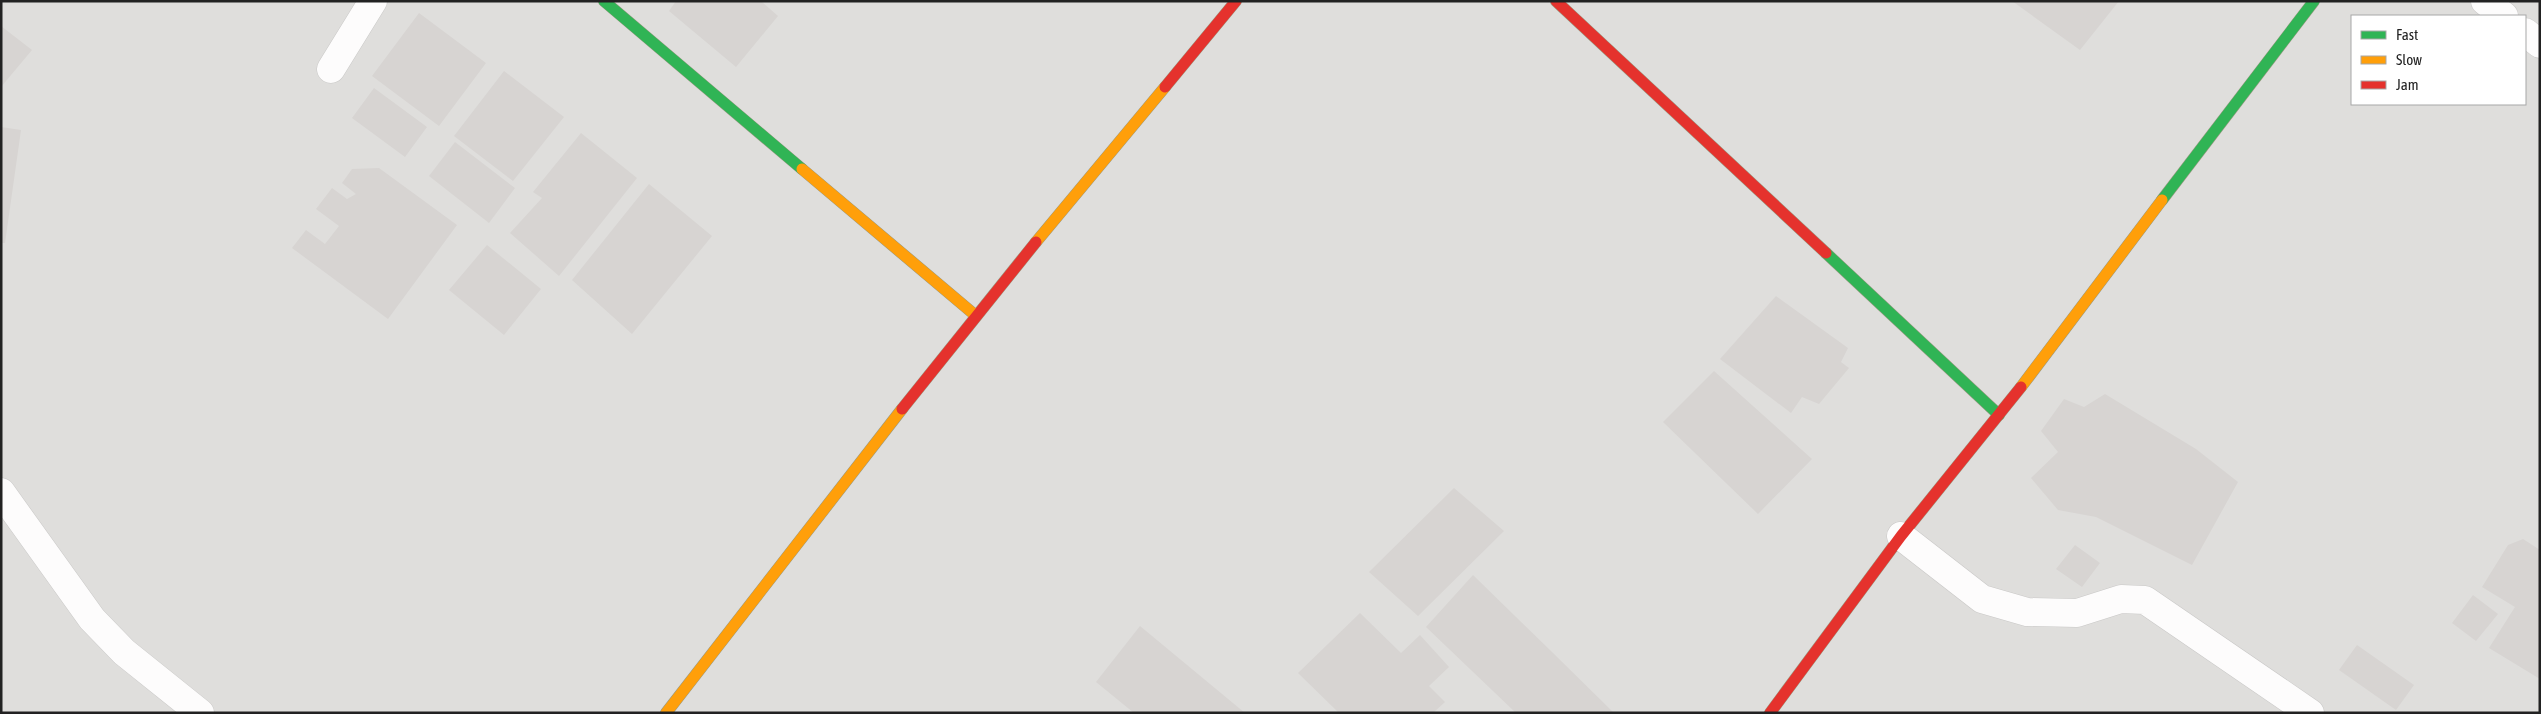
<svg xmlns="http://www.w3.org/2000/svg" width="2541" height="714" viewBox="0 0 2541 714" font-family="'Asap Condensed',sans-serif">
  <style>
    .residential { fill: #dfdedc; fill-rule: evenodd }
    .building { fill: #d7d4d2 }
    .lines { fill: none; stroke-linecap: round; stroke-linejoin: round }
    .street-casing { stroke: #c9c8c7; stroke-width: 29 }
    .fast-casing { stroke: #999a82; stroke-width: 12 }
    .slow-casing { stroke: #999a82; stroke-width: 12 }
    .jam-casing { stroke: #999a82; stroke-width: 12 }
    .street { stroke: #fdfcfc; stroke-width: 28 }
    .fast { stroke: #30b455; stroke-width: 11 }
    .slow { stroke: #ff9f0a; stroke-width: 11 }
    .jam { stroke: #e5322d; stroke-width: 11 }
  </style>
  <rect width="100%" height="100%" fill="#f0eeeb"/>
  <path class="residential" d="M1 1H2540V713H1ZM2352 16H2525V104H2352Z"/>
  <path class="building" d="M676 1H761L778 16 736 67 669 11Z
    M2012 1H2119L2080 50Z
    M419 13 486 63 439 126 372 76Z
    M1 26 32 50 1 87Z
    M504 71 564 117 513 181 454 136Z
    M374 88 427 127 405 157 352 118Z
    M1 127 21 130 5 243H1Z
    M581 133 637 178 559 276 510 233 542 198 533 192Z
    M455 142 515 188 489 223 429 176Z
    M379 168 457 225 388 319 292 248 306 230 325 244 339 226 316 209 332 188 347 199 356 194 342 183 352 169Z
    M649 184 712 236 632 334 572 280Z
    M487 245 541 289 504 335 449 290Z
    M1776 296 1848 348 1841 362 1849 368 1819 404 1802 397 1791 413 1720 359Z
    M1714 371 1812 459 1758 514 1663 422Z
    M2105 394 2196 449 2238 482 2192 565 2096 517 2058 510 2031 478 2058 452 2041 431 2064 399 2084 407Z
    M1454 488 1504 531 1418 616 1369 572Z
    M2523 539 2540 550V679L2489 648 2515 607 2482 587 2508 545Z
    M2075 545 2100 563 2082 587 2056 569Z
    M1473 575 1552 652 1614 713H1516L1426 627Z
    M2473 595 2498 614 2476 641 2452 623Z
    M1360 613 1401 653 1420 635 1449 667 1429 686 1445 702 1433 713H1339L1298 673Z
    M1140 626 1245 713H1134L1096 682Z
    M2357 645 2414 685 2396 710 2339 670Z"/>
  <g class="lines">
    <defs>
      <path id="street" d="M2485 1 2504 16
        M2525 32 2540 44
        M331 69 373 1
        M1 492 92 619 124 652 200 713
        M1901 536 1982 599 2027 612 2077 613 2121 599 2145 600 2310 713"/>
      <path id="fast" d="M604 1 802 169
        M2162 200 2314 1
        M1826 253 1999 415"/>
      <path id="slow" d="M802 169 975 315
        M1036 242 1165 87
        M2021 387 2162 200
        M666 713 902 409"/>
      <path id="jam" d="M1556 1 1826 253
        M1165 87 1236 1
        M902 409 1036 242
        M1770 713 1901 536 2021 387"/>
    </defs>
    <use href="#street" class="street-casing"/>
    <use href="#fast" class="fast-casing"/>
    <use href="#slow" class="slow-casing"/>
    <use href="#jam" class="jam-casing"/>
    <use href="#street" class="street"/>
    <use href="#fast" class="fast"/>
    <use href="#slow" class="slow"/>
    <use href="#jam" class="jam"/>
  </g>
  <rect width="2541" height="714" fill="none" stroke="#222222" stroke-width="5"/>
  <rect x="2351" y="15" width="175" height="90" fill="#ffffff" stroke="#a7a7a7"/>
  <rect x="2361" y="31" width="25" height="8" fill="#30b455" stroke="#a7a7a7"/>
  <text x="2396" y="40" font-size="15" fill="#222222">Fast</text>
  <rect x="2361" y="56" width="25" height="8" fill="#ff9f0a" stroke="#a7a7a7"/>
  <text x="2396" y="65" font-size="15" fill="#222222">Slow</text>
  <rect x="2361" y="81" width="25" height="8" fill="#e5322d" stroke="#a7a7a7"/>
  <text x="2396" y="90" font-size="15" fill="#222222">Jam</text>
</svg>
